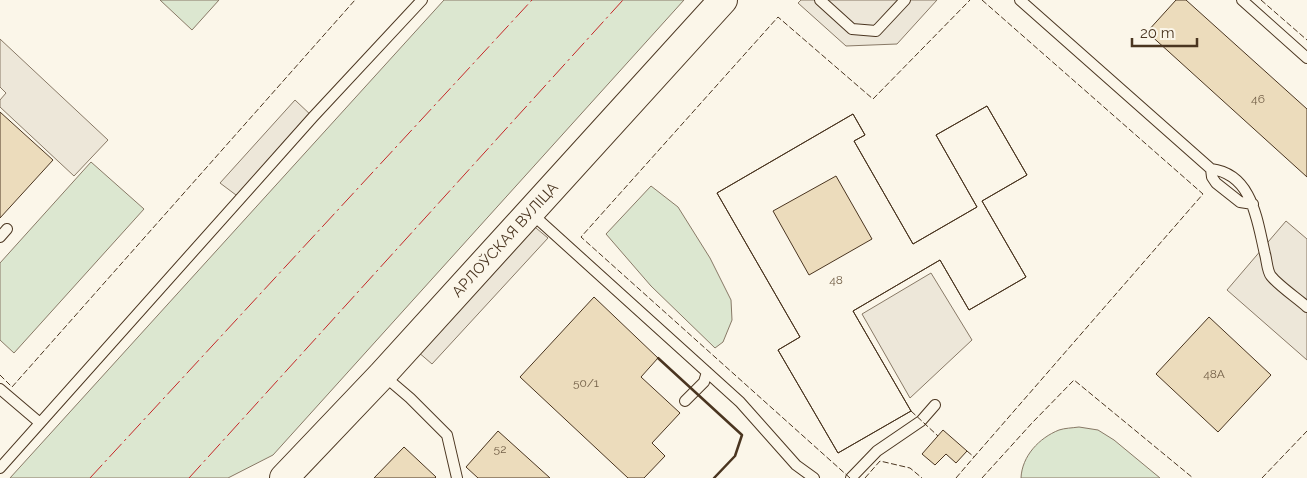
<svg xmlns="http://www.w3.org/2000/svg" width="1307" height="478" viewBox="0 0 1307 478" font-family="Raleway,sans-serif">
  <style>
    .green { fill: #dce7d0; stroke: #887966 }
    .parking { fill: #ede7d9; stroke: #887966 }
    .building { fill: #ecdcbc; stroke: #4a3520; fill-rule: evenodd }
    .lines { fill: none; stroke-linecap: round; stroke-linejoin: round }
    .lane-casing { stroke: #4a3520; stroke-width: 12 }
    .secondary-casing { stroke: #4a3520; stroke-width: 30 }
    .lane { stroke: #fbf6e9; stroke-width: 10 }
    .secondary { stroke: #fbf6e9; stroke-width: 28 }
    .fence { stroke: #4a3520; stroke-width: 1; stroke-dasharray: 6 2.5; stroke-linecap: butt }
    .wall { stroke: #4a3520; stroke-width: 2.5 }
    .power { stroke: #c62828; stroke-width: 1; stroke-dasharray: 18 4 2.5 4; stroke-linecap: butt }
    .labels { text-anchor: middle; stroke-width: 4; stroke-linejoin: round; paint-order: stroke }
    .number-label { font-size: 12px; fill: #725f47 }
    .street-label { font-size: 15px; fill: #4a3520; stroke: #fbf6e9 }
  </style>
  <rect width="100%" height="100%" fill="#fbf6e9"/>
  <path class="green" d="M160 0H219L192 30Z
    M444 0H684L273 455 228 478H10Z
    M91 162 144 209 14 353 0 340V263Z
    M651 186 678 207 710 258 731 300 732 320 723 342 715 348 651 286 606 234Z
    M1079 427 1098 430 1114 440 1160 478H1021C1022 456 1039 438 1059 430 1065 428 1072 428 1079 427Z"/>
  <path class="parking" d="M801 0H937L897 44 846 46 798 3Z
    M0 39 108 140 74 176 0 107V100L6 93 0 87Z
    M295 100 313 117 240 198 220 183Z
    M524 218 548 238 432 364 410 345Z
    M1286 221 1307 239V360L1227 290Z
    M931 273 972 340 910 398 862 314Z"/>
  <path class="building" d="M1176 0H1186L1307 109V177L1147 32Z
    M987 106 1027 175 982 201 1026 277 969 310 940 260 853 311 911 411 838 453 778 350 800 337 717 193 853 114 865 135 854 141 913 244 977 207 936 135ZM836 176 872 239 809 275 773 211Z
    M987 106 1027 175 982 201 1026 277 969 310 940 260 853 311 911 411 838 453 778 350 800 337 717 193 853 114 865 135 854 141 913 244 977 207 936 135Z
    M0 112 53 160 0 218Z
    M594 297 658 358 641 377 680 413 652 443 665 456 644 478H628L520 377Z
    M1209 317 1271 375 1218 432 1156 374Z
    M943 430 967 451 956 463 946 454 935 465 922 454Z
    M498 431 550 478H478L466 467Z
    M404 447 436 477 435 478H374Z"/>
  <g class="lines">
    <defs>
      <path id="lane" d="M820 0 852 29 876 31 905 0
        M1020 0 1211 169C1253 174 1257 221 1265 254 1267 261 1267 271 1271 276 1279 286 1297 298 1307 307
        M1242 0 1307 58
        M1211 169 1212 177 1216 183 1240 202 1253 204
        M531 213 740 402 796 465 814 478
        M0 237 7 229
        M383 375 410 398 447 435 457 478
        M0 389 40 423
        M685 401 704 382 707 372
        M0 468 313 117 422 0
        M851 478 877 451 921 421 935 405"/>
      <g id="secondary">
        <path id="s1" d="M284 478 382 375 723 0"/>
      </g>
    </defs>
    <use href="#lane" class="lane-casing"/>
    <use href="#secondary" class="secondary-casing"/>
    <use href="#lane" class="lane"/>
    <use href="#secondary" class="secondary"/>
    <path class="fence" d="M1261 0 1307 40
      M0 375 12 387 355 0
      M911 411 938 436
      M967 451 974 457 1203 194 982 0
      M850 478 581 237 778 17 873 99 970 0
      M865 478 880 461 910 468 922 478
      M956 478 974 457
      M982 478 1032 423 1074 380 1193 478
      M1262 478 1307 431"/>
    <path class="wall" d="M658 358 742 435 735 456 714 478"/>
    <path class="power" d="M90 478 532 0
      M189 478 623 0"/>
  </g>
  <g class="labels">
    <g class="number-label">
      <text x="1258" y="103">46</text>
      <text x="836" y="284">48</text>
      <text x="1214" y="378">48А</text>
      <text x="586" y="387">50/1</text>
      <text x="500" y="453">52</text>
    </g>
    <g class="street-label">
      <text dy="5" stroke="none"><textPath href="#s1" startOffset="325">АРЛОЎСКАЯ ВУЛІЦА</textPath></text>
    </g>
  </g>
  <path d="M1132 38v8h65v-8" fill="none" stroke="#4a3520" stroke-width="2.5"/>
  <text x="1140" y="38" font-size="15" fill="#4a3520" stroke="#fbf6e9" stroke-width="4" paint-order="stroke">20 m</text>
</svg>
